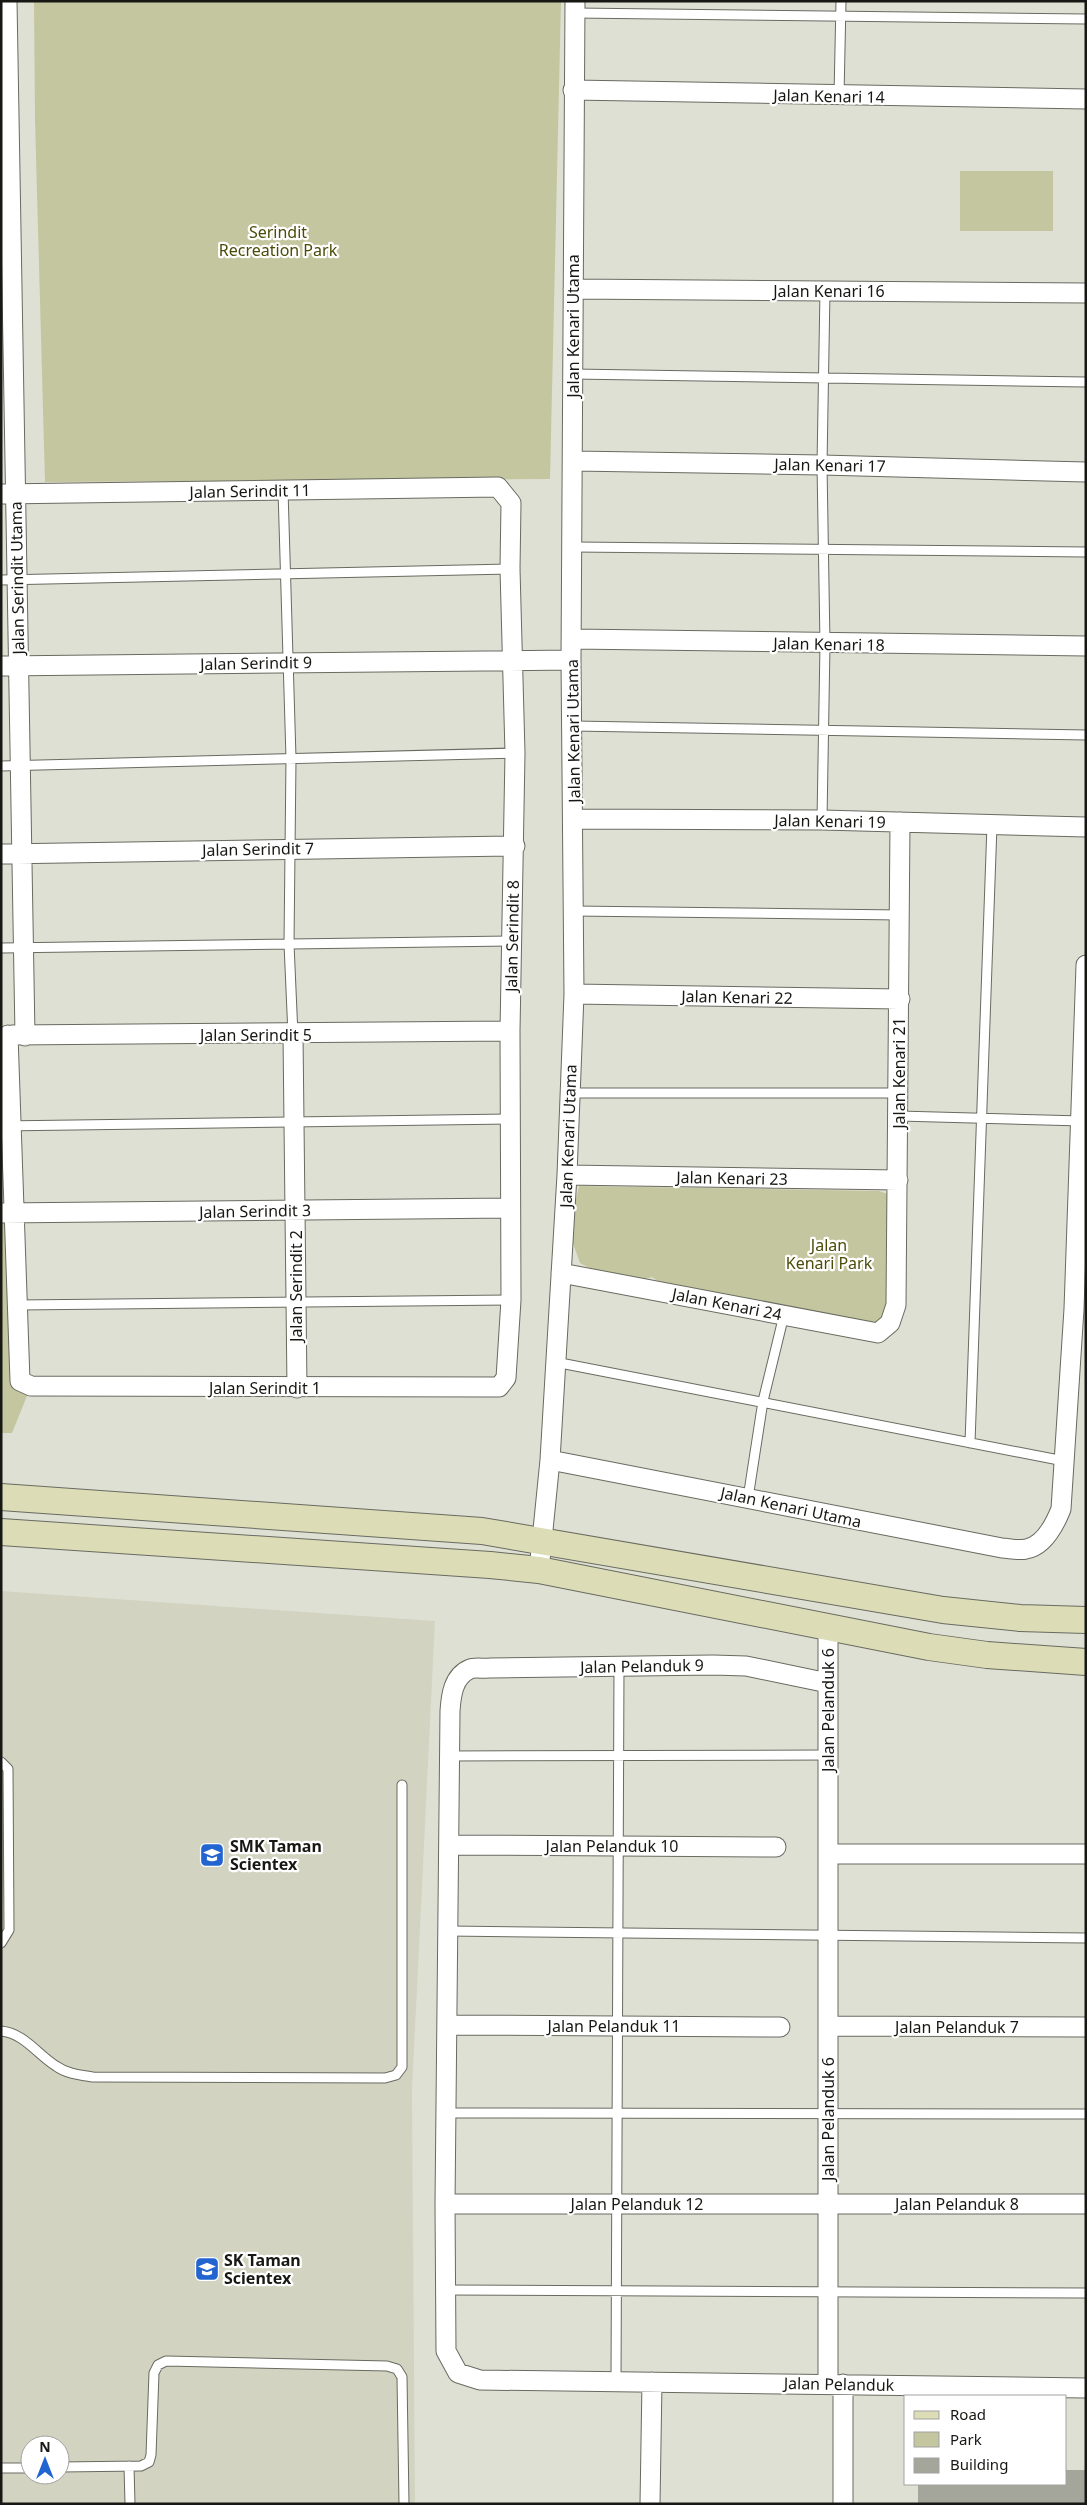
<svg xmlns="http://www.w3.org/2000/svg" width="1087" height="2505" viewBox="0 0 1087 2505" font-family="'Noto Sans',sans-serif">
  <style>
    .built { fill: #d2d4c1; fill-rule: evenodd }
    .green { fill: #c4c69f }
    .building { fill: #a5a69b }
    .lines { fill: none; stroke-linecap: round; stroke-linejoin: round }
    .lane-casing { stroke: #696a60; stroke-width: 11 }
    .street-casing { stroke: #696a60; stroke-width: 21 }
    .secondary-casing { stroke: #696a60; stroke-width: 28 }
    .lane { stroke: #fff; stroke-width: 9 }
    .street { stroke: #fff; stroke-width: 19 }
    .secondary { stroke: #dcddb6; stroke-width: 26 }
    .labels { text-anchor: middle; stroke-width: 4.5; stroke-linejoin: round; paint-order: stroke }
    .street-label { font-size: 16px; fill: #171713; stroke: #fff }
    .park-label { font-size: 16px; fill: #4b4c08; stroke: #fff }
    .poi-label { font-size: 16px; font-weight: bold; fill: #171713; stroke: #fff; text-anchor: start }
  </style>
  <rect width="100%" height="100%" fill="#dfe0d4"/>
  <path class="built" d="M1 1591 435 1621 412 2090 415 2504H1ZM30 2445H60V2475H30Z"/>
  <path class="green" d="M34 1H561L550 479 45 482 35 120Z
    M960 171H1053V231H960Z
    M579 1186 879 1191 897 1197 890 1323 840 1321 662 1284 652 1277 632 1283 606 1277 580 1263 569 1232Z
    M1 1213H16L18 1370 31 1386 12 1433H1Z"/>
  <path class="building" d="M1066 2470H1086V2504H918V2484H1066Z"/>
  <g class="lines">
    <defs>
      <path id="lane" d="M575 13 1086 19
        M839 96 841 1
        M573 374 1086 382
        M283 490 291 758 289 944 293 1035
        M573 547 1086 552
        M1 580 510 569
        M573 726 1086 735
        M1 766 515 753
        M822 820 825 644 822 465 825 290
        M574 911 901 915
        M1 948 512 941
        M570 1093H899
        M899 1116 1082 1121
        M1 1126 510 1119
        M18 1305 511 1300
        M555 1362 1064 1461
        M970 1443 992 825
        M748 1498 763 1401 784 1315
        M449 1756 828 1755
        M1 1762 8 1769 9 1930 1 1943
        M448 1931 1086 1938
        M1 2031C24 2033 38 2055 56 2066 67 2074 80 2075 93 2077L385 2078 396 2075 402 2067V1785
        M446 2113 1086 2114
        M446 2290 1086 2293
        M616 2382 619 1666
        M129 2466 130 2504
        M60 2467 141 2466 149 2462 151 2455 154 2373 158 2365 166 2361 387 2366 397 2369 402 2377 404 2504
        M1 2468H30"/>
      <path id="street" d="M7 1 25 1036
        M573 90 1086 99
        M573 289 1086 293
        M574 461 822 465 1086 472
        M1 494 498 487 511 503 510 569 515 753 510 1031 511 1300 506 1378 499 1387 31 1386 20 1381 8 1035
        M573 639 1086 646
        M1 666 571 660
        M573 819 822 820 1086 827
        M1 854 515 846
        M574 994 900 999
        M12 1035 510 1031
        M293 1035 297 1388
        M567 1175 898 1180
        M1 1213 510 1208
        M561 1273 878 1333 890 1323 896 1305 900 822
        M550 1460 1002 1548C1009 1548 1018 1551 1026 1549 1044 1546 1055 1524 1061 1509L1074 1309 1086 965
        M539 1570 550 1460 567 1175 574 994 571 660 575 1
        M828 1627V2384
        M828 1683 746 1666 713 1665 490 1668C485 1669 475 1667 470 1669 453 1676 451 1696 450 1711L445 2204 446 2351 458 2373 480 2380 1086 2388
        M449 1845 776 1847
        M828 1854H1086
        M448 2025 780 2027
        M828 2026 1086 2027
        M445 2204H1086
        M843 2384V2504
        M650 2504 652 2382"/>
      <path id="secondary" d="M1 1497 482 1531 943 1610 1020 1618 1086 1620
        M1 1532 490 1565 539 1570 929 1647 987 1655 1086 1662"/>
    </defs>
    <use href="#lane" class="lane-casing"/>
    <use href="#street" class="street-casing"/>
    <use href="#secondary" class="secondary-casing"/>
    <use href="#lane" class="lane"/>
    <use href="#street" class="street"/>
    <use href="#secondary" class="secondary"/>
  </g>
  <defs>
    <symbol id="school-square" viewBox="-11 -11 22 22"><rect x="-9" y="-9" width="18" height="18" rx="4" fill="#2264d0" stroke="#fff"/><path d="M0-5L7-2L0 1L-7-2ZM-4 1L0 2.5L4 1V4Q0 6-4 4Z" fill="#fff"/></symbol>
  </defs>
  <g fill-rule="evenodd">
    <use href="#school-square" x="198" y="1841" width="28" height="28"/>
    <use href="#school-square" x="193" y="2255" width="28" height="28"/>
  </g>
  <g class="labels">
    <g class="street-label">
      <text transform="translate(829 96) rotate(1)" y="6">Jalan Kenari 14</text>
      <text x="829" y="297">Jalan Kenari 16</text>
      <text transform="translate(573 326) rotate(-90)" y="6">Jalan Kenari Utama</text>
      <text transform="translate(830 465) rotate(1)" y="6">Jalan Kenari 17</text>
      <text transform="translate(250 491) rotate(-1)" y="6">Jalan Serindit 11</text>
      <text transform="translate(17 578) rotate(-91)" y="6">Jalan Serindit Utama</text>
      <text transform="translate(829 644) rotate(1)" y="6">Jalan Kenari 18</text>
      <text transform="translate(256 663) rotate(-1)" y="6">Jalan Serindit 9</text>
      <text transform="translate(573 731) rotate(-91)" y="6">Jalan Kenari Utama</text>
      <text transform="translate(830 821) rotate(1)" y="6">Jalan Kenari 19</text>
      <text transform="translate(258 849) rotate(-1)" y="6">Jalan Serindit 7</text>
      <text transform="translate(512 936) rotate(-89)" y="6">Jalan Serindit 8</text>
      <text transform="translate(737 997) rotate(1)" y="6">Jalan Kenari 22</text>
      <text x="256" y="1041">Jalan Serindit 5</text>
      <text transform="translate(899 1073) rotate(-90)" y="6">Jalan Kenari 21</text>
      <text transform="translate(568 1136) rotate(-88)" y="6">Jalan Kenari Utama</text>
      <text transform="translate(732 1178) rotate(1)" y="6">Jalan Kenari 23</text>
      <text transform="translate(255 1211) rotate(-1)" y="6">Jalan Serindit 3</text>
      <text transform="translate(296 1286) rotate(-90)" y="6">Jalan Serindit 2</text>
      <text transform="translate(727 1304) rotate(11)" y="6">Jalan Kenari 24</text>
      <text x="265" y="1394">Jalan Serindit 1</text>
      <text transform="translate(791 1507) rotate(12)" y="6">Jalan Kenari Utama</text>
      <text transform="translate(642 1666) rotate(-1)" y="6">Jalan Pelanduk 9</text>
      <text transform="translate(828 1710) rotate(-90)" y="6">Jalan Pelanduk 6</text>
      <text x="612" y="1852">Jalan Pelanduk 10</text>
      <text x="614" y="2032">Jalan Pelanduk 11</text>
      <text x="957" y="2033">Jalan Pelanduk 7</text>
      <text transform="translate(828 2119) rotate(-90)" y="6">Jalan Pelanduk 6</text>
      <text x="637" y="2210">Jalan Pelanduk 12</text>
      <text x="957" y="2210">Jalan Pelanduk 8</text>
      <text transform="translate(839 2384) rotate(1)" y="6">Jalan Pelanduk</text>
    </g>
    <g class="park-label">
      <text x="278" y="238">Serindit<tspan x="278" dy="18">Recreation Park</tspan></text>
      <text x="829" y="1251">Jalan<tspan x="829" dy="18">Kenari Park</tspan></text>
    </g>
    <g class="poi-label">
      <text x="230" y="1852">SMK Taman<tspan x="230" dy="18">Scientex</tspan></text>
      <text x="224" y="2266">SK Taman<tspan x="224" dy="18">Scientex</tspan></text>
    </g>
  </g>
  <rect width="1087" height="2505" fill="none" stroke="#171713" stroke-width="5"/>
  <rect x="904" y="2395" width="162" height="90" fill="#ffffff" stroke="#a2a2a1"/>
  <rect x="914" y="2411" width="25" height="8" fill="#dcddb6" stroke="#a2a2a1"/>
  <text x="950" y="2420" font-size="15" fill="#171713">Road</text>
  <rect x="914" y="2432" width="25" height="15" fill="#c4c69f" stroke="#a2a2a1"/>
  <text x="950" y="2445" font-size="15" fill="#171713">Park</text>
  <rect x="914" y="2458" width="25" height="15" fill="#a5a69b" stroke="#a2a2a1"/>
  <text x="950" y="2470" font-size="15" fill="#171713">Building</text>
  <g transform="translate(45 2460)"><circle r="24" fill="#ffffff" stroke="#a2a2a1"/>
  <path d="M0-4L9 19L0 12L-9 19Z" fill="#2264d0"/>
  <text y="-8" font-size="14" font-weight="bold" text-anchor="middle" fill="#171713">N</text>
  </g>
</svg>
